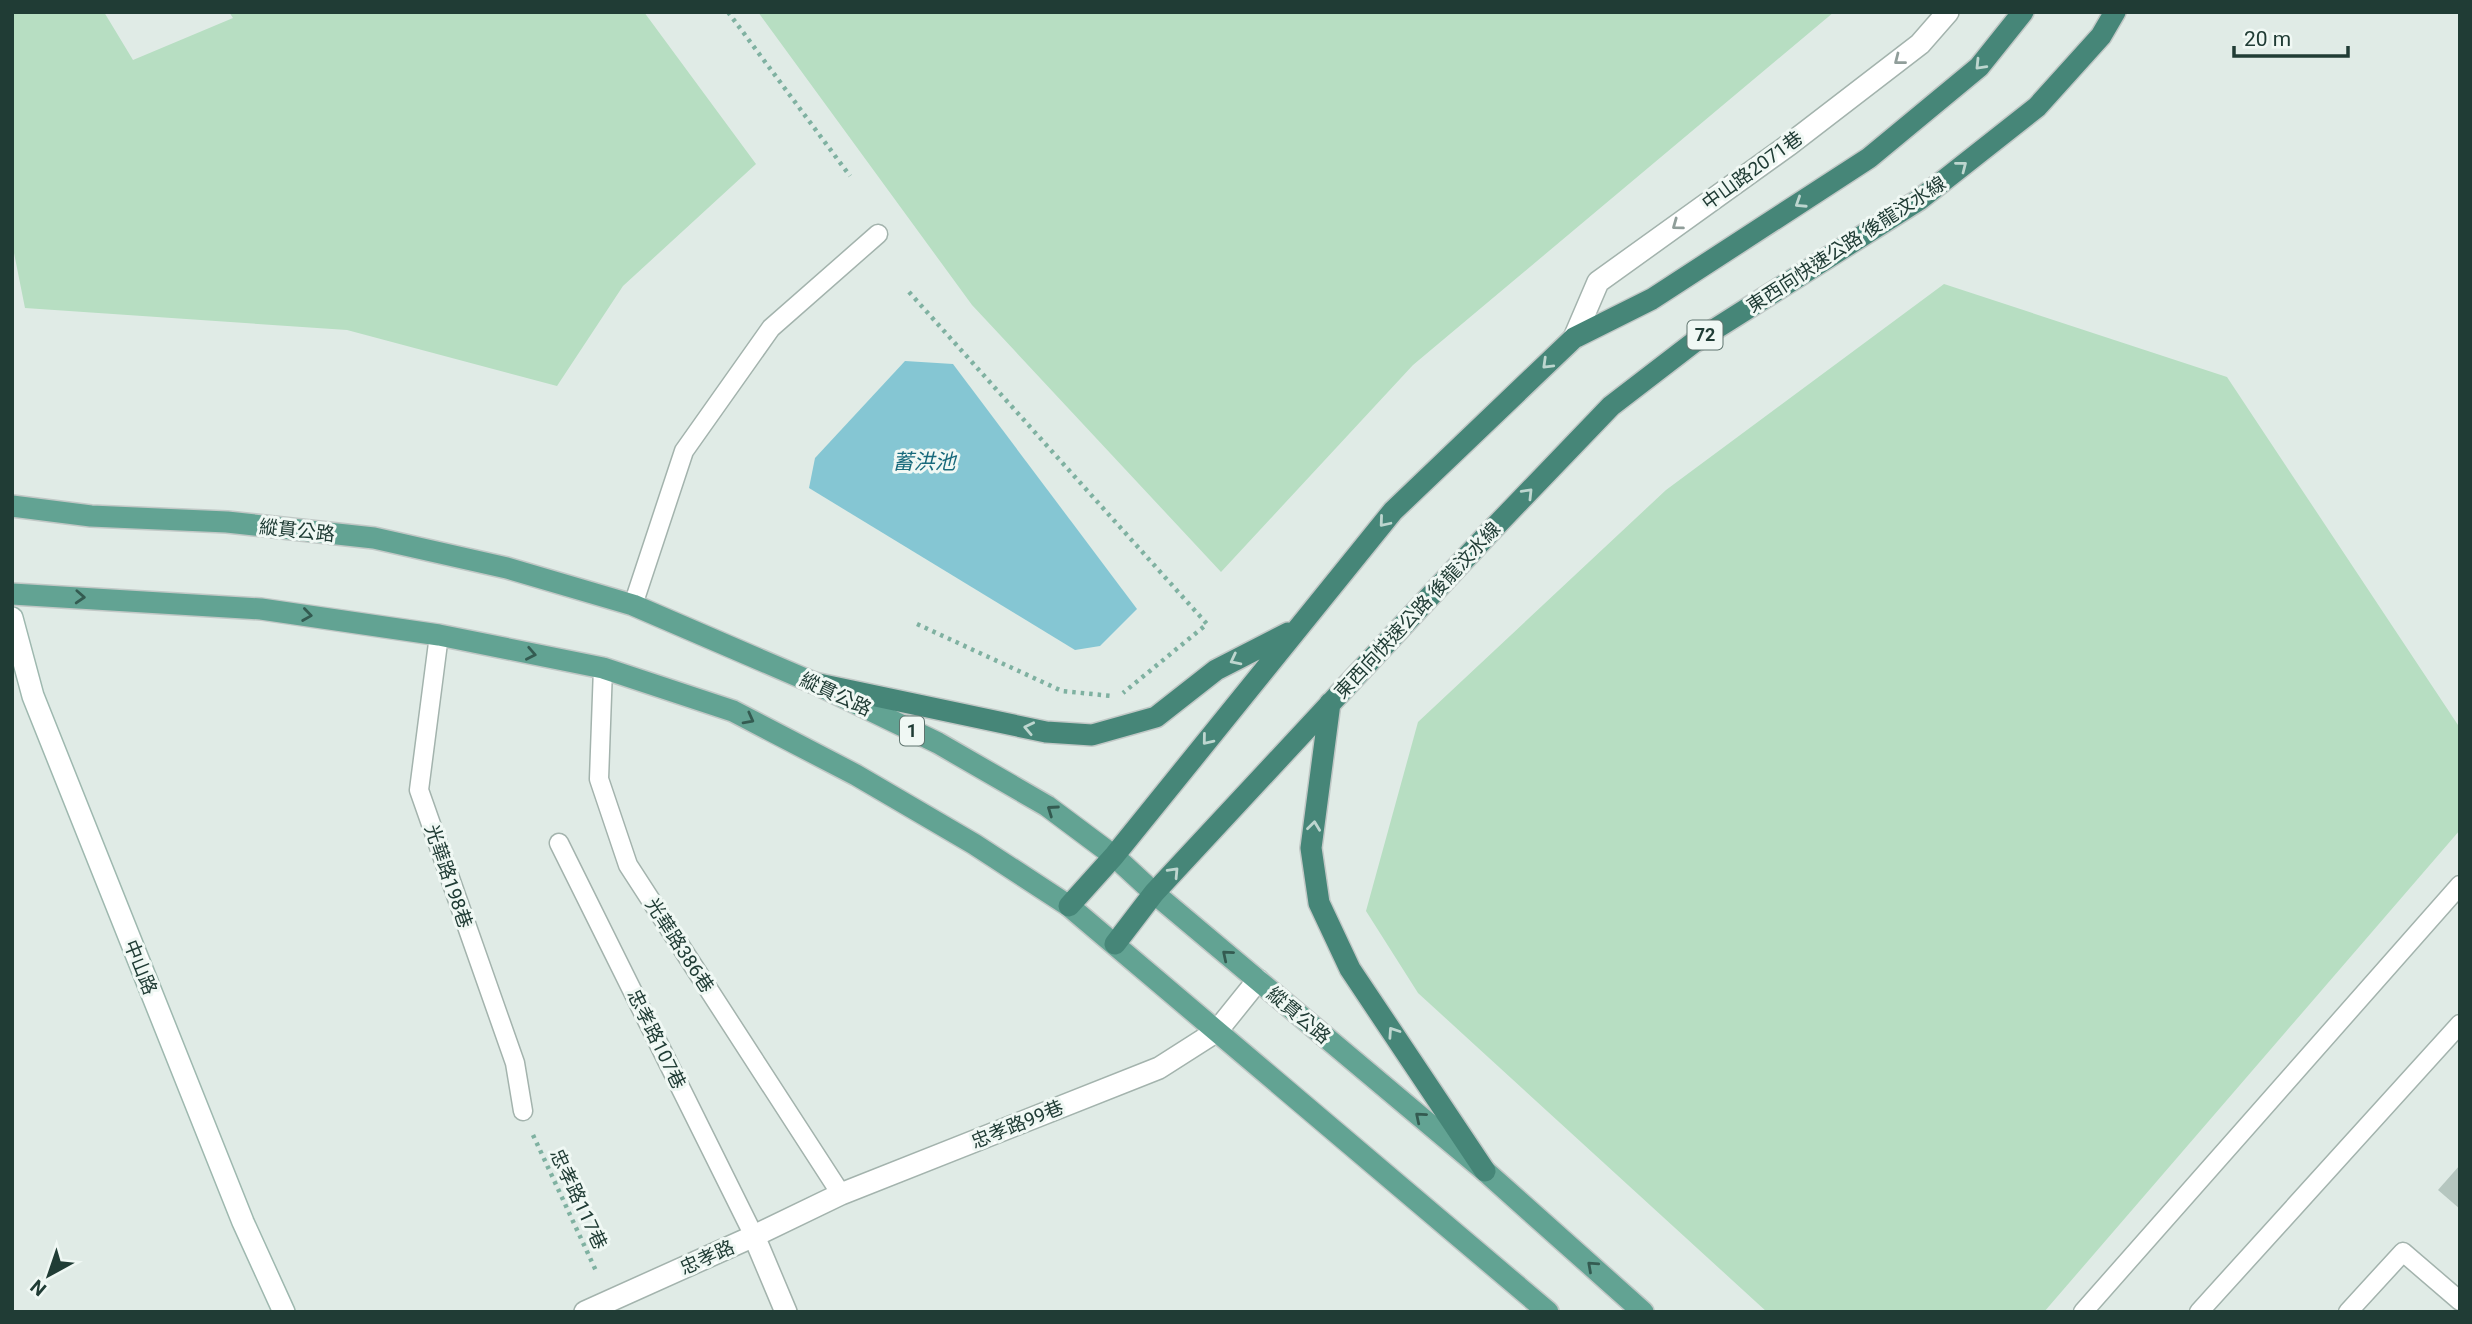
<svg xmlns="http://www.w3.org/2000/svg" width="2472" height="1324" viewBox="0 0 2472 1324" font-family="Roboto,'Noto Sans TC',sans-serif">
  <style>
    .green { fill: #b7dec2 }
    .water { fill: #85c6d3 }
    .building { fill: #b5c6bf }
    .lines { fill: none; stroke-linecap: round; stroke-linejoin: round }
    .service-casing { stroke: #a3b3ad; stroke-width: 21 }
    .minor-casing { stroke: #a3b3ad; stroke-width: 24 }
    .secondary-casing { stroke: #9eb8af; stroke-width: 24 }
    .primary-casing { stroke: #c1c8c6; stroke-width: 24 }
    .trunk-casing { stroke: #c1c8c6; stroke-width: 24 }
    .path { stroke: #7fb1a1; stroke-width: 4.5; stroke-dasharray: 3.5 5; stroke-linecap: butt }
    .service { stroke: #fff; stroke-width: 18 }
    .minor { stroke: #fff; stroke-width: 21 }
    .secondary { stroke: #fff; stroke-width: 21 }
    .primary { stroke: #62a393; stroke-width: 21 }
    .trunk { stroke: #468678; stroke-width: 21 }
    .oneway { stroke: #909e9a }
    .oneway2 { stroke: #bdd6cf }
    .oneway3 { stroke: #345b51 }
    .labels { text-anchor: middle; stroke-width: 6; stroke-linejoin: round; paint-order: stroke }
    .shield { fill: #f0f8f4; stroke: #5e746e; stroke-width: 2 }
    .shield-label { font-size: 18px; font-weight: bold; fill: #203c35 }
    .street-label { font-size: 19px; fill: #203c35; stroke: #f0f8f4 }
    .water-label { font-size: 21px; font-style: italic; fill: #17697b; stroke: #f0f8f4 }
  </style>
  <rect width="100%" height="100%" fill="#e0ebe6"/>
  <path class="green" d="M12 12H104L133 60 233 18 229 12H644L756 164 623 286 557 386 347 330 25 308 12 243Z
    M758 12H1834L1413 365 1221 572 972 305Z
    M1944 284 2227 377 2460 728V830L2044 1312H1767L1418 993 1366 911 1418 722 1666 490Z"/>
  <path class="water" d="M905 361 953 364 1137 609 1100 646 1075 650 809 488 815 458Z"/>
  <path class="building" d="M2460 1165V1209L2438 1190Z"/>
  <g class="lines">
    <defs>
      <path id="service" d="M633 605 684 451 771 328 878 234
        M439 635 419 790 515 1063 523 1111
        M603 668 599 779 628 865 841 1194
        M559 843 754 1236
        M2083 1312 2460 885
        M2199 1312 2460 1024
        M2348 1312 2403 1252 2460 1301"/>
      <path id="minor" d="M1574 338 1598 282 1790 144 1920 44 1948 12
        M754 1236 786 1312
        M585 1312 754 1236 841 1194 1159 1068 1217 1031 1258 980"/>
      <path id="secondary" d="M12 618 33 696 243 1222 284 1312"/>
      <path id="primary" d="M12 506 91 516 227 522 374 538 507 568 633 605 814 683 938 743 1047 806 1114 856 1154 893 1485 1171 1643 1312
        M12 594 261 609 439 635 603 668 733 711 856 775 974 844 1069 906 1548 1312"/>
      <path id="trunk" d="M814 683 1046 732 1092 735 1156 717 1216 670 1288 633
        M1330 703 1311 848 1319 903 1350 969 1485 1171
        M1069 906 1114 856 1393 511 1574 338 1652 299 1869 158 1979 67 2023 12
        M1115 944 1154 893 1488 534 1611 406 1693 343 1919 200 2037 107 2101 36 2115 12"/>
    </defs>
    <use href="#service" class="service-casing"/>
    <use href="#minor" class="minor-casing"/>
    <use href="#secondary" class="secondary-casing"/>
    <use href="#primary" class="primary-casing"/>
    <use href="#trunk" class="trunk-casing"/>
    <path class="path" d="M728 12 850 176
      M909 292 1207 624 1123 693
      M917 624 1062 691 1112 696
      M533 1135 597 1273"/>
    <use href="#service" class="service"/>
    <use href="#minor" class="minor"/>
    <use href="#secondary" class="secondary"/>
    <use href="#primary" class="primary"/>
    <use href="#trunk" class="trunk"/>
  </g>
  <defs><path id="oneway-chevron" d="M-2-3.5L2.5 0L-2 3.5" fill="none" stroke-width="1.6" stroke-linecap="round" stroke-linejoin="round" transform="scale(1.75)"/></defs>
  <g class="oneway">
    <use href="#oneway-chevron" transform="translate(1899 60) rotate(142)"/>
    <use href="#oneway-chevron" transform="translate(1677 225) rotate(144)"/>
  </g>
  <g class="oneway2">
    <use href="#oneway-chevron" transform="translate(1980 65) rotate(134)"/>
    <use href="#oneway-chevron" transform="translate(1962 166) rotate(-38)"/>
    <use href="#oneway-chevron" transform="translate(1800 203) rotate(147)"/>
    <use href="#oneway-chevron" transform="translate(1547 364) rotate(136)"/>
    <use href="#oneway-chevron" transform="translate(1528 493) rotate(-46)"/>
    <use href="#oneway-chevron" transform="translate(1384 522) rotate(130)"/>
    <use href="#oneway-chevron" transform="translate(1235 660) rotate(153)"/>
    <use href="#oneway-chevron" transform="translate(1029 728) rotate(-168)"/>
    <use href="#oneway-chevron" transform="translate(1207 740) rotate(129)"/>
    <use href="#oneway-chevron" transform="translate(1314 826) rotate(-83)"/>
    <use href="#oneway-chevron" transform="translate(1174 872) rotate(-47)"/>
    <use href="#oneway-chevron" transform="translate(1393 1032) rotate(-124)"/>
  </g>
  <g class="oneway3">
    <use href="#oneway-chevron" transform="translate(80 597) rotate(3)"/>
    <use href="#oneway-chevron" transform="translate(307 615) rotate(8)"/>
    <use href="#oneway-chevron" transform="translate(531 654) rotate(11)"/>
    <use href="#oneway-chevron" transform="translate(749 719) rotate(28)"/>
    <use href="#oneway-chevron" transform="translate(1052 810) rotate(-145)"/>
    <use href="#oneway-chevron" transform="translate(1227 955) rotate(-140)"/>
    <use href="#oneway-chevron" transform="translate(1420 1117) rotate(-140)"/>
    <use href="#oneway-chevron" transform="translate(1592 1266) rotate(-138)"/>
  </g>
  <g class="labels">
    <g class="shield">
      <rect x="1687.5" y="320.5" width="35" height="29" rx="5"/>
      <rect x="900" y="716.5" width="24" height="29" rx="5"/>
    </g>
    <g class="shield-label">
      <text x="1705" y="341">72</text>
      <text x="912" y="737">1</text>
    </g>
    <g class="street-label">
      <text transform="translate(1752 170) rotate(-36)" y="7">中山路2071巷</text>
      <text transform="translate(1846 244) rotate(-33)" y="7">東西向快速公路 後龍汶水線</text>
      <text transform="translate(297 530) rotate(6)" y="7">縱貫公路</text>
      <text transform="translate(1417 610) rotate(-47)" y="7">東西向快速公路 後龍汶水線</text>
      <text transform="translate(836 694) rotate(25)" y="7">縱貫公路</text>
      <text transform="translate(449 876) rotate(71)" y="7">光華路198巷</text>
      <text transform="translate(680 945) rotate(57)" y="7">光華路386巷</text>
      <text transform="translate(141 967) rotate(68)" y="7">中山路</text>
      <text transform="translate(1299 1015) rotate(40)" y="7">縱貫公路</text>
      <text transform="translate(657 1039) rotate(64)" y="7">忠孝路107巷</text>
      <text transform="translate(1017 1124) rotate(-22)" y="7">忠孝路99巷</text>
      <text transform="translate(579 1199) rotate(65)" y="7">忠孝路117巷</text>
      <text transform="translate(707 1257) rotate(-24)" y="7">忠孝路</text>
    </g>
    <g class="water-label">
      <text x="924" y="469">蓄洪池</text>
    </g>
  </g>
  <rect width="2472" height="1324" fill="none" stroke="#203c35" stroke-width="28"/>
  <g transform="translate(49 1275) rotate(220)" stroke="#f0f8f4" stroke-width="5" paint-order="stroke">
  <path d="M0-5L12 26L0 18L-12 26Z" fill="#203c35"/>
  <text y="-10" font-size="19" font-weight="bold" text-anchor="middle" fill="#203c35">N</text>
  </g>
  <path d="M2234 46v10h114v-10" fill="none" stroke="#203c35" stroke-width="3.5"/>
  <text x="2244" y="46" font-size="21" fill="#203c35" stroke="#f0f8f4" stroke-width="5" paint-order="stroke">20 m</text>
</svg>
